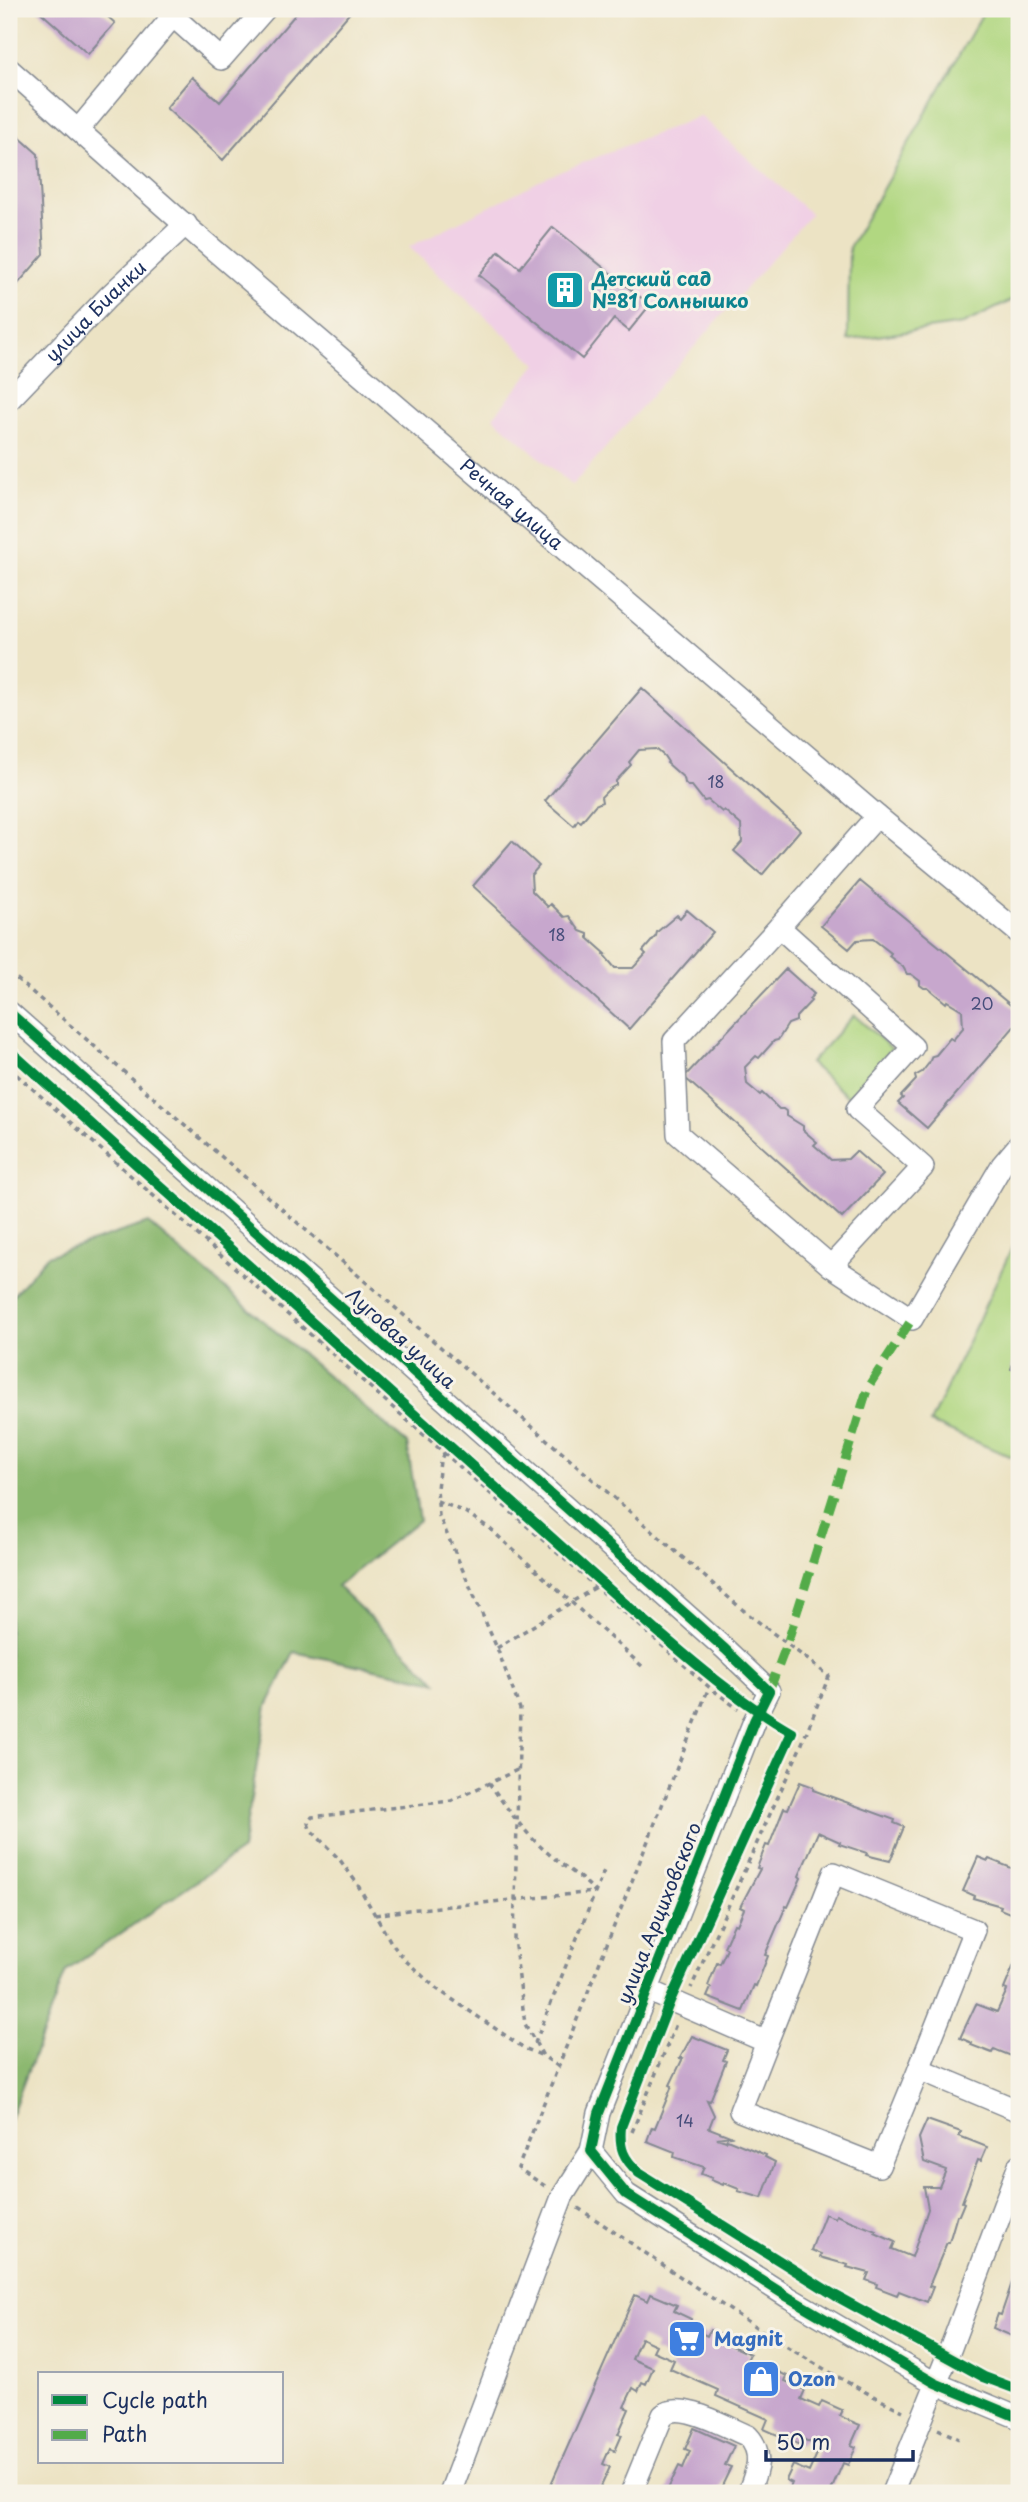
<svg xmlns="http://www.w3.org/2000/svg" width="1028" height="2502" viewBox="0 0 1028 2502" font-family="'Playpen Sans',sans-serif">
  <style>
    .built { fill: #f0d0e5 }
    .green { fill: #b1d781; stroke: #668370; stroke-width: 2 }
    .forest { fill: #8cb86f; stroke: #547466; stroke-width: 2 }
    .building { fill: #c7a7cd }
    .lines { fill: none; stroke-linecap: round; stroke-linejoin: round }
    .minor-casing { stroke: #848991; stroke-width: 24 }
    .path { stroke: #848991; stroke-width: 3.5; stroke-dasharray: 5 5; stroke-linecap: butt }
    .minor { stroke: #fff; stroke-width: 21 }
    .quiet { stroke: #52ab49; stroke-width: 9; stroke-dasharray: 18 9; stroke-linecap: butt }
    .cycleway-casing { stroke: #f7f3e8; stroke-width: 15 }
    .cycleway { stroke: #00873e; stroke-width: 10 }
    .labels { text-anchor: middle; stroke-width: 6; stroke-linejoin: round; paint-order: stroke }
    .number-label { font-size: 16px; fill: #464d7a }
    .culture-label { font-size: 19px; font-weight: bold; fill: #0d838f; stroke: #f7f3e8; text-anchor: start }
    .street-label { font-size: 19px; fill: #1b2f5e; stroke: #f7f3e8 }
    .shop-label { font-size: 19px; font-weight: bold; fill: #366cbe; stroke: #f7f3e8; text-anchor: start }
  </style>
  <rect width="100%" height="100%" fill="#f7f3e8"/>
  <filter id="ink" filterUnits="userSpaceOnUse"><feTurbulence type="fractalNoise" baseFrequency=".0143" numOctaves="2"/><feDisplacementMap in="SourceGraphic" scale="14" xChannelSelector="R" yChannelSelector="G"/><feConvolveMatrix kernelMatrix="1 2 1 2 8 2 1 2 1" color-interpolation-filters="sRGB"/></filter>
  <filter id="wash" filterUnits="userSpaceOnUse"><feTurbulence type="fractalNoise" baseFrequency=".00686" numOctaves="4" result="noise"/><feDisplacementMap in="SourceGraphic" scale="28" xChannelSelector="R" yChannelSelector="G"/><feGaussianBlur stdDeviation="1.57" result="paint"/><feColorMatrix in="noise" values="0 0 0 0 0 0 0 0 0 0 0 0 0 0 0 0 0 1.4 0 .05"/><feComposite in="paint" operator="in"/></filter>
  <g filter="url(#wash)">
    <rect width="100%" height="100%" fill="#ece3c4"/>
    <path class="built" d="M700 116 811 214 572 486 493 417 537 364 409 247 547 177Z"/>
    <path class="green" d="M990 9H1019V297L963 324 848 340 849 248 984 11Z
      M854 1015 892 1049 848 1097 810 1063Z
      M1019 1233V1460L930 1423Z"/>
    <path class="forest" d="M148 1223 407 1443 419 1520 337 1586 437 1682 294 1652 267 1706 242 1850 66 1971 9 2121V1300L47 1256Z"/>
    <g id="blocks">
      <path class="building" d="M37 9H99L115 23 88 54Z
        M300 9H353L223 160 166 108 192 77 220 102Z
        M9 128 38 154 44 254 9 294Z
        M553 227 650 305 629 331 614 319 582 359 479 275 499 251 520 268Z
        M642 688 800 830 762 875 734 851 742 842 741 825 724 810 722 812 708 800 704 801 692 786H688L685 783 684 778 667 763 668 762 664 756 656 749 639 750 629 762 631 765 616 781V785L609 789 601 797 602 802 595 805 581 822 578 820 574 826 545 801Z
        M512 841 539 866 531 875 532 891 548 907 551 904 564 917 569 916 580 931 588 934V938L606 954 604 955 615 968H633L646 954 643 951 656 936 657 932 677 915 680 918 687 910 713 932 629 1029 473 886Z
        M860 881 1019 1012V1021L927 1128 898 1103 903 1098 901 1096 916 1080 915 1076 922 1072 929 1063 932 1056 936 1055 950 1038 953 1040 963 1028 962 1010 947 1001 946 1003 928 988H924L920 985V981L911 974H907L903 967 889 956 891 953 873 939 857 940 849 949 821 926Z
        M786 969 814 994 809 999 811 1001 796 1017V1021L788 1024 778 1040 774 1041 759 1058 756 1056 745 1067 747 1084 760 1095 762 1093 779 1109H783L787 1112V1116L803 1126V1130L817 1142 814 1145 831 1160 848 1159 856 1151 883 1175 842 1218 684 1077Z
        M1019 1348V1372L1011 1369Z
        M800 1782 813 1787V1790L895 1820 894 1823 904 1827 890 1861 866 1855 867 1853 839 1844 840 1842 818 1832 799 1876 801 1878 788 1907 786 1906 765 1955 768 1956 756 1986 754 1985 743 2011 707 1997 711 1988 708 1986 717 1963 720 1964 727 1949 724 1947 734 1924 737 1925 744 1909 740 1907 760 1869 757 1868 766 1845 769 1846 784 1808 788 1809Z
        M978 1857 988 1861 989 1859 1019 1871V1914L1013 1912 1012 1914 1000 1909 1001 1906 973 1898 974 1896 963 1891Z
        M1019 1953V2059L994 2049 992 2053 971 2045 972 2043 960 2038 976 2004 997 2012 1007 1990 1004 1989Z
        M692 2036 727 2050 723 2060 726 2061 710 2101 707 2100 714 2115 709 2128 730 2136 717 2138 726 2141 727 2139 766 2155 765 2157 775 2162 762 2198 738 2191 739 2189 724 2183 723 2185 711 2180 712 2178 701 2174 704 2167 674 2157 675 2152 647 2141 652 2127 655 2128 672 2086 670 2085 683 2058H680Z
        M927 2120 961 2132 959 2136 987 2147 981 2161 978 2160 962 2202 964 2203 959 2215H957L949 2242H947L929 2286 933 2287 927 2302 899 2291 897 2295 876 2287 877 2284 866 2280 869 2273 847 2267 848 2265 820 2257 821 2254 811 2250 825 2214 835 2218 836 2215 876 2231 875 2233 895 2242 892 2249 912 2257 928 2209 924 2187H939L946 2170 924 2162 919 2138Z
        M1019 2262V2339L993 2328 998 2314 1001 2315Z
        M651 2294 677 2305 674 2311 691 2319 688 2327 707 2336 710 2330 732 2340 730 2345 750 2354 745 2364 761 2371 764 2365 787 2376 785 2381 805 2390 801 2399 819 2407 822 2401 842 2410 839 2416 860 2425 851 2445 856 2447 848 2465 843 2463 830 2493H788L792 2483 786 2480 793 2465 809 2472 820 2447 803 2439 800 2445 764 2429 768 2419 716 2396 718 2390 670 2369 674 2360 653 2351 656 2345 641 2338 632 2359 653 2368 646 2384 642 2382 638 2391 633 2388 624 2407 629 2409 618 2434 622 2435 615 2451 610 2448 603 2464 610 2467 598 2493H547L635 2295 648 2301Z
        M694 2428 734 2446 725 2465 731 2467 720 2490 716 2488 713 2493H666L679 2466 683 2468 690 2451 685 2449Z"/>
    </g>
  </g>
  <g filter="url(#ink)">
    <use href="#blocks" fill-opacity="0" stroke="#848991" stroke-width="2"/>
    <g class="lines">
      <defs>
        <g id="minor">
          <path d="M165 9 221 59 265 9"/>
          <path id="s1" d="M9 69 193 232 877 816 1019 933"/>
          <path d="M78 130 173 16"/>
          <path id="s2" d="M9 400 108 297 186 224"/>
          <path d="M877 816 779 927 674 1041 678 1134 831 1266 912 1319 1002 1165 1019 1145"/>
          <path d="M779 927 913 1047 857 1109 923 1167 831 1266"/>
          <path d="M9 1012 725 1649 769 1691 754 1721 599 2113 591 2151 562 2197 450 2493"/>
          <path d="M647 1990 767 2042 740 2111 879 2166 919 2069 1019 2111"/>
          <path d="M767 2042 834 1873 974 1930 919 2069"/>
          <path d="M591 2151 626 2194 788 2297 935 2383 1019 2418"/>
          <path d="M631 2493 663 2415C681 2400 728 2428 748 2436 765 2454 756 2473 748 2493"/>
          <path d="M892 2493 951 2347 1019 2165"/>
        </g>
      </defs>
      <use href="#minor" class="minor-casing"/>
      <path class="path" d="M9 972 743 1610 829 1676 801 1746 691 1988
        M9 1068 709 1687 738 1709
        M444 1453 440 1461 437 1489 439 1516 497 1648 520 1709 514 1939 525 2024 543 2056 559 2067
        M437 1501 465 1512 489 1528 643 1667
        M497 1648 596 1587
        M517 1770 451 1801 312 1817 308 1823 310 1829 340 1860 356 1882 392 1944 404 1959 437 1989 524 2048 543 2056
        M489 1783C507 1808 525 1834 549 1854 564 1868 582 1876 595 1892
        M375 1915 408 1910 595 1892
        M535 2043 605 1868
        M632 2132 676 2024
        M545 2186 518 2168 709 1687
        M578 2208C687 2279 785 2354 903 2411
        M938 2429 959 2439"/>
      <use href="#minor" class="minor"/>
      <path class="quiet" d="M769 1691 787 1644 868 1387 912 1319"/>
      <defs>
        <path id="cycleway" d="M9 1012 725 1649 769 1691 754 1721 599 2113 591 2151 626 2194 788 2297 935 2383 1019 2418
          M9 1050 621 1600C676 1647 729 1696 792 1732L670 2001 621 2127C619 2148 623 2158 639 2173L836 2296 984 2377 1019 2390"/>
      </defs>
      <use href="#cycleway" class="cycleway-casing"/>
      <use href="#cycleway" class="cycleway"/>
    </g>
  </g>
  <defs>
    <symbol id="building-square" viewBox="-11 -11 22 22"><rect x="-9" y="-9" width="18" height="18" rx="4" fill="#0f9aa8" stroke="#f7f3e8"/><path d="M-4-6H4V6H1V3H-1V6H-4ZM-2.5-4.3h1.7v1.8h-1.7ZM.8-4.3h1.7v1.8H.8ZM-2.5-1h1.7V.8h-1.7ZM.8-1h1.7V.8H.8Z" fill="#fff"/></symbol>
    <symbol id="supermarket-square" viewBox="-11 -11 22 22"><rect x="-9" y="-9" width="18" height="18" rx="4" fill="#3f7fe0" stroke="#f7f3e8"/><path d="M-6-5.5h2.5l.6 2H6L4.5 2H-2.5L-4.4-4H-6ZM-1.5 3.2a1.3 1.3 0 1 0 .1 0ZM3 3.2a1.3 1.3 0 1 0 .1 0Z" fill="#fff"/></symbol>
    <symbol id="shop-square" viewBox="-11 -11 22 22"><rect x="-9" y="-9" width="18" height="18" rx="4" fill="#3f7fe0" stroke="#f7f3e8"/><path d="M-5-2.5h2.3a2.7 3.5 0 0 1 5.4 0H5L5.5 6h-11ZM-1.5-2.5h3a1.5 2.3 0 0 0-3 0Z" fill="#fff"/></symbol>
  </defs>
  <g fill-rule="evenodd">
    <use href="#building-square" x="543" y="268" width="44" height="44"/>
    <use href="#supermarket-square" x="665" y="2317" width="44" height="44"/>
    <use href="#shop-square" x="739" y="2357" width="44" height="44"/>
  </g>
  <g class="labels">
    <g class="number-label">
      <text x="716" y="788">18</text>
      <text x="557" y="941">18</text>
      <text x="982" y="1010">20</text>
      <text x="685" y="2127">14</text>
    </g>
    <g class="culture-label">
      <text x="592" y="286">Детский сад<tspan x="592" dy="22">№81 Солнышко</tspan></text>
    </g>
    <g class="street-label">
      <text dy="7" stroke="none"><textPath href="#s2" startOffset="124">улица Бианки</textPath></text>
      <text dy="7" stroke="none"><textPath href="#s1" startOffset="665">Речная улица</textPath></text>
      <text transform="translate(401 1338) rotate(42)" y="7">Луговая улица</text>
      <text transform="translate(659 1913) rotate(-68)" y="7">улица Арциховского</text>
    </g>
    <g class="shop-label">
      <text x="714" y="2346">Magnit</text>
      <text x="788" y="2386">Ozon</text>
    </g>
  </g>
  <rect width="1028" height="2502" fill="none" stroke="#f7f3e8" stroke-width="35"/>
  <rect x="38" y="2372" width="245" height="91" fill="#f7f3e8" stroke="#9fa5b1" stroke-width="2"/>
  <rect x="52" y="2395" width="35" height="10" fill="#00873e" stroke="#9fa5b1" stroke-width="2"/>
  <text x="102" y="2408" font-size="21" fill="#1b2f5e">Cycle path</text>
  <rect x="52" y="2430" width="35" height="10" fill="#52ab49" stroke="#9fa5b1" stroke-width="2"/>
  <text x="102" y="2442" font-size="21" fill="#1b2f5e">Path</text>
  <path d="M766 2450v10h147v-10" fill="none" stroke="#1b2f5e" stroke-width="3.5"/>
  <text x="776" y="2450" font-size="21" fill="#1b2f5e" stroke="#f7f3e8" stroke-width="5" paint-order="stroke">50 m</text>
</svg>
